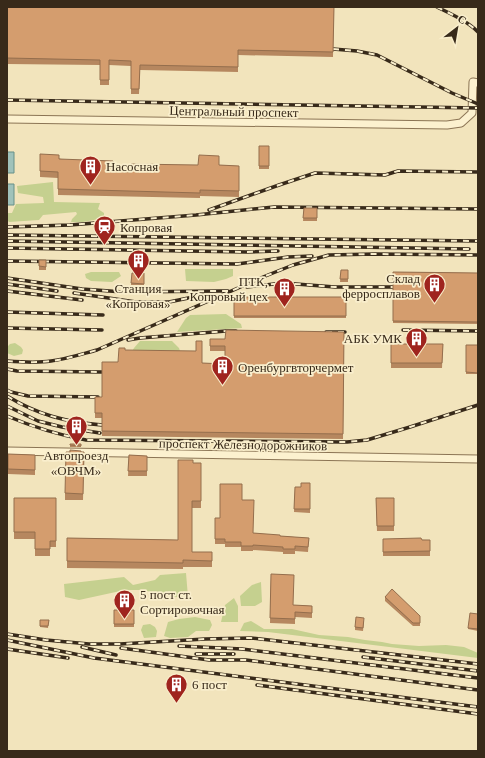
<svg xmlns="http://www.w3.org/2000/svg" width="485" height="758" viewBox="0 0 485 758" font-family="'Times New Roman',serif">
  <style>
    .green { fill: #c5d08f }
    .water { fill: #a0c2ba; stroke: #679088 }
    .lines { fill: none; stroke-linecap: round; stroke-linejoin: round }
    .minor-casing { stroke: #8b7454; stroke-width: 9 }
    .minor { stroke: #fcf1cf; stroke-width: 7 }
    .rail-casing { stroke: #382a1a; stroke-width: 3.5 }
    .rail { stroke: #f9eecc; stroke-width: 2; stroke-dasharray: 6; stroke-linecap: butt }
    .wall { fill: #b6875f }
    .building { fill: #d49d6e; stroke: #946e4d }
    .labels { text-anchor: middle; stroke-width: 3.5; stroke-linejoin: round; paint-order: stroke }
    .street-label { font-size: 13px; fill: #382a1a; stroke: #f9eecc }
    .poi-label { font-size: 13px; fill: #382a1a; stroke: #f9eecc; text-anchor: start }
  </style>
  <rect width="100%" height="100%" fill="#f2e4bc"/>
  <path class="green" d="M53 182 54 202 100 203 98 209 104 213V218L83 222H71L72 219 77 214 76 212 43 215 39 220 9 222 7 220V213H12L16 204 44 203 43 197 18 193 17 186Z
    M185 269H233V276L226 279 214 282 186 281Z
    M91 272H119L121 276 112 282 91 281 86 278 85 274Z
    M226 314 241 324 242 328 177 332 186 318 190 315Z
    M140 341H172L179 348 181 354 131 353 134 348Z
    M15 343 21 347 23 350 22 354 14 356 7 353V347L10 344Z
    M186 573 188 597H168L144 590H125L79 600 65 597 64 584 124 577 133 585 155 580 160 575Z
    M261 582 262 602 255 606H241L240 596 252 585Z
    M234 598 238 606V622H221L225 605Z
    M195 617 210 620 212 625 209 631H196L188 637 170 638 164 636 168 622 179 619Z
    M251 621 264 629H292L319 635 348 637 365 640 382 642 392 644 419 646 446 645 464 647 478 653V658L268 632 240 631 244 623Z
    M150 624 155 627 157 631 156 637 144 638 141 630 143 625Z"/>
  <path class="water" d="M7 152H14V173H7Z
    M7 184H14V205H7Z"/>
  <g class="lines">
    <defs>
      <path id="minor" d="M7 119 447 125 461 123 472 113 473 82 478 83
        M7 451 478 459"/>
    </defs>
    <use href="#minor" class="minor-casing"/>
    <use href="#minor" class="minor"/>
    <defs>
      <path id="rail" d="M437 7C451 14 467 21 478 32
        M333 49 357 51 377 55 452 93 478 104
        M7 100 478 108
        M209 210 279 185 315 173 385 175 398 171 478 172
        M7 227 70 225 196 215 274 207 478 209
        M7 235 478 241
        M7 241 469 249
        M7 248 247 252 278 251
        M7 261 237 264 288 257 312 256
        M7 278 82 289 123 292 220 291H228
        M7 284 57 291
        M247 287 283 283 335 287H393
        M7 291 82 300
        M74 293 136 302H169L203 295
        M7 312 103 315
        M7 328 102 330
        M403 330 478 331
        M326 332H345
        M128 340 140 338 226 331H236
        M7 361C20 362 38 363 51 361 67 359 82 354 97 350L263 277 293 265 329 255 375 254 478 255
        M7 369 17 371 102 372
        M7 390 11 392 28 396 98 397
        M7 396C38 415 66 422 102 425
        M7 406 38 421 62 427 100 433
        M7 416C33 427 59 435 86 440L347 442 367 440 410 427 478 405
        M7 634 46 640 89 644H120L205 639 251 638 478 664
        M7 640 94 658 478 707
        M179 646 242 649 478 678
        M82 647 116 655
        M121 648 209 660H246L478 690
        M7 649 68 658
        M196 654H234
        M363 657 478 671
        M257 685 478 714"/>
    </defs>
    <use href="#rail" class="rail-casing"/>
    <use href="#rail" class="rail"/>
  </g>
  <path class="wall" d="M7 7H334L333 57 238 55V72L140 70 139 94H131V66L109 65V85H100V65L7 64Z
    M259 146H269V169H259Z
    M40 154 113 171 131 172 219 165 239 166V197L200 196V198L58 195V178L40 177Z
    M304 208H317V221H303Z
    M46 260V270H39V266Z
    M341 270H348V282H340Z
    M393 272 478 273V324L393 323Z
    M132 273H144V285H131Z
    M234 297H346V318H234Z
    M344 332 343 439 102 436V418H95V397H102L118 362 125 350 202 363 225 364V351H210V339H225Z
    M391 344H443L442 368H391Z
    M466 345H478V374H466Z
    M70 444H81V447H70Z
    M70 452H81L84 459 83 500H65V493Z
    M8 454 35 455V475L8 474Z
    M129 455 147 456V476H128Z
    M193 463H201V508H192V552H212V567H183V569L67 568V538L178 540Z
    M310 483V513L294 512 295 487H301Z
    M14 498H56V547H50V556H35V539H14Z
    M376 498H394V531H377Z
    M215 518H220L253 533 280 536 309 538 308 552 295 551V554H283V552L253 550V551H241V547H225V544H215Z
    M383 539 430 540V556H383Z
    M271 574 293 605 312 606V618L295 617V624L270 623Z
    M385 597 420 616V626H413L385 601Z
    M114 610H134V627H114Z
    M478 614V631L468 629V628Z
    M40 620H49L48 628 40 627Z
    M364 621 363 631 355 630V627Z"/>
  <path class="building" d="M7 7H334L333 52 238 50V67L140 65 139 89H131V61L109 60V80H100V60L7 58Z
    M259 146H269V166H259Z
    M40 154 59 155V159L113 161V171L131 172V164L198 165 199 155 219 156V165L239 166V191L200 190V193L58 189V172L40 171Z
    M304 208H317V218H303Z
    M39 260H46V267L39 266Z
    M341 270H348V279H340Z
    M136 271H140L142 273H144V284L131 283 132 273H134Z
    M393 272 478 273V322L393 321Z
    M234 297H346V316H234Z
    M226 330 344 332 343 434 102 431V413H95V397H102V362H118L119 348H125V350L196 351V341H202V363L225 364V346H210V339H225Z
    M391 344H443L442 363H391Z
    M466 345H478V373L466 372Z
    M70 444H81V446L70 445Z
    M70 450 81 451V452H84L83 494 65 493 66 452H70Z
    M8 454 35 455V470L8 469Z
    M129 455 147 456V471H128Z
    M178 460H193V463H201V501H192V552H212V561L183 560V563L67 561V538L178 540Z
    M301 483H310V509H294L295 487H301Z
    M220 484H242V500H254L253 533 280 535V536L309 538 308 547 295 546V549H283V547L253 545V546H241V542H225V539H215V518H220Z
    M14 498H56V541H50V549H35V532H14Z
    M376 498H394V526H377Z
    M421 538 422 540H430V551L383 552V539Z
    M271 574 294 575 293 605 312 606V613L295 612V619L270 618Z
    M392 589 420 616V623H413L385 597Z
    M114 610H134V624H114Z
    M470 613 478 614V629L468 628Z
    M356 617 364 618 363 628 355 627Z
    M40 620H49L48 626H40Z"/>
  <defs>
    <symbol id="building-pin" viewBox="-11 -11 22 30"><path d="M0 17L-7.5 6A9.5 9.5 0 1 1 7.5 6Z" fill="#9f241e" stroke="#f9eecc"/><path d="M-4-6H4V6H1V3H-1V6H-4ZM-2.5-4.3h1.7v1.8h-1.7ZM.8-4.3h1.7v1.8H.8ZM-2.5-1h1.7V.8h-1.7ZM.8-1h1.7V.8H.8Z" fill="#fff"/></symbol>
    <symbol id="station-pin" viewBox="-11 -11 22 30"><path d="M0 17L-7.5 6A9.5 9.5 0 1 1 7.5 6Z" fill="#9f241e" stroke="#f9eecc"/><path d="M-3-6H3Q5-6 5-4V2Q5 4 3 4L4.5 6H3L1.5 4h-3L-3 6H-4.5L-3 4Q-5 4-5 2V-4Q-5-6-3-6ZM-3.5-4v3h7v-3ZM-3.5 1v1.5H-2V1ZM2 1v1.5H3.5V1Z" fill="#fff"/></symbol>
  </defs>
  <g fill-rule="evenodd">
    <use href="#building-pin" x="78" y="154" width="25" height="34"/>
    <use href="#station-pin" x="92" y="214" width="25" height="34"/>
    <use href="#building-pin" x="126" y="248" width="25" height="34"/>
    <use href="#building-pin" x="422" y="272" width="25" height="34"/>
    <use href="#building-pin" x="272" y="276" width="25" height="34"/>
    <use href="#building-pin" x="404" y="326" width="25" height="34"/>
    <use href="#building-pin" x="210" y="354" width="25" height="34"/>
    <use href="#building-pin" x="64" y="414" width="25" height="34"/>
    <use href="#building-pin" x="112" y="588" width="25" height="34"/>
    <use href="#building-pin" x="164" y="672" width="25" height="34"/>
  </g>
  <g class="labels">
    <g class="street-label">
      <text transform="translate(234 111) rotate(1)" y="5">Центральный проспект</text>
      <text transform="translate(243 444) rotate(1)" y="5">проспект Железнодорожников</text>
    </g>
    <g class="poi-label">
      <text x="106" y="171">Насосная</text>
      <text x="120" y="232">Копровая</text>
      <text x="420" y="283" text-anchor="end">Склад<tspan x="420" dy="15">ферросплавов</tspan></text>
      <text x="268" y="286" text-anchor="end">ПТК,<tspan x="268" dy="15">Копровый цех</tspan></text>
      <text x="138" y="293" text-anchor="middle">Станция<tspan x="138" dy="15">«Копровая»</tspan></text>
      <text x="402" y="343" text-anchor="end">АБК УМК</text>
      <text x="238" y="372">Оренбургвторчермет</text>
      <text x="76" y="460" text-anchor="middle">Автопроезд<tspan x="76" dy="15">«ОВЧМ»</tspan></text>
      <text x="140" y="599">5 пост ст.<tspan x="140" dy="15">Сортировочная</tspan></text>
      <text x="192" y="689">6 пост</text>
    </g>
  </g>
  <rect width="485" height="758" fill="none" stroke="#382a1a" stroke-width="16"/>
  <g transform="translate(457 28) rotate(31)" stroke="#f9eecc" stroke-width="3" paint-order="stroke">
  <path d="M0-3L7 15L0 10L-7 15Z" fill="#382a1a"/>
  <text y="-6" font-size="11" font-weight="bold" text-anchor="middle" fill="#382a1a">С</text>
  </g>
</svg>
